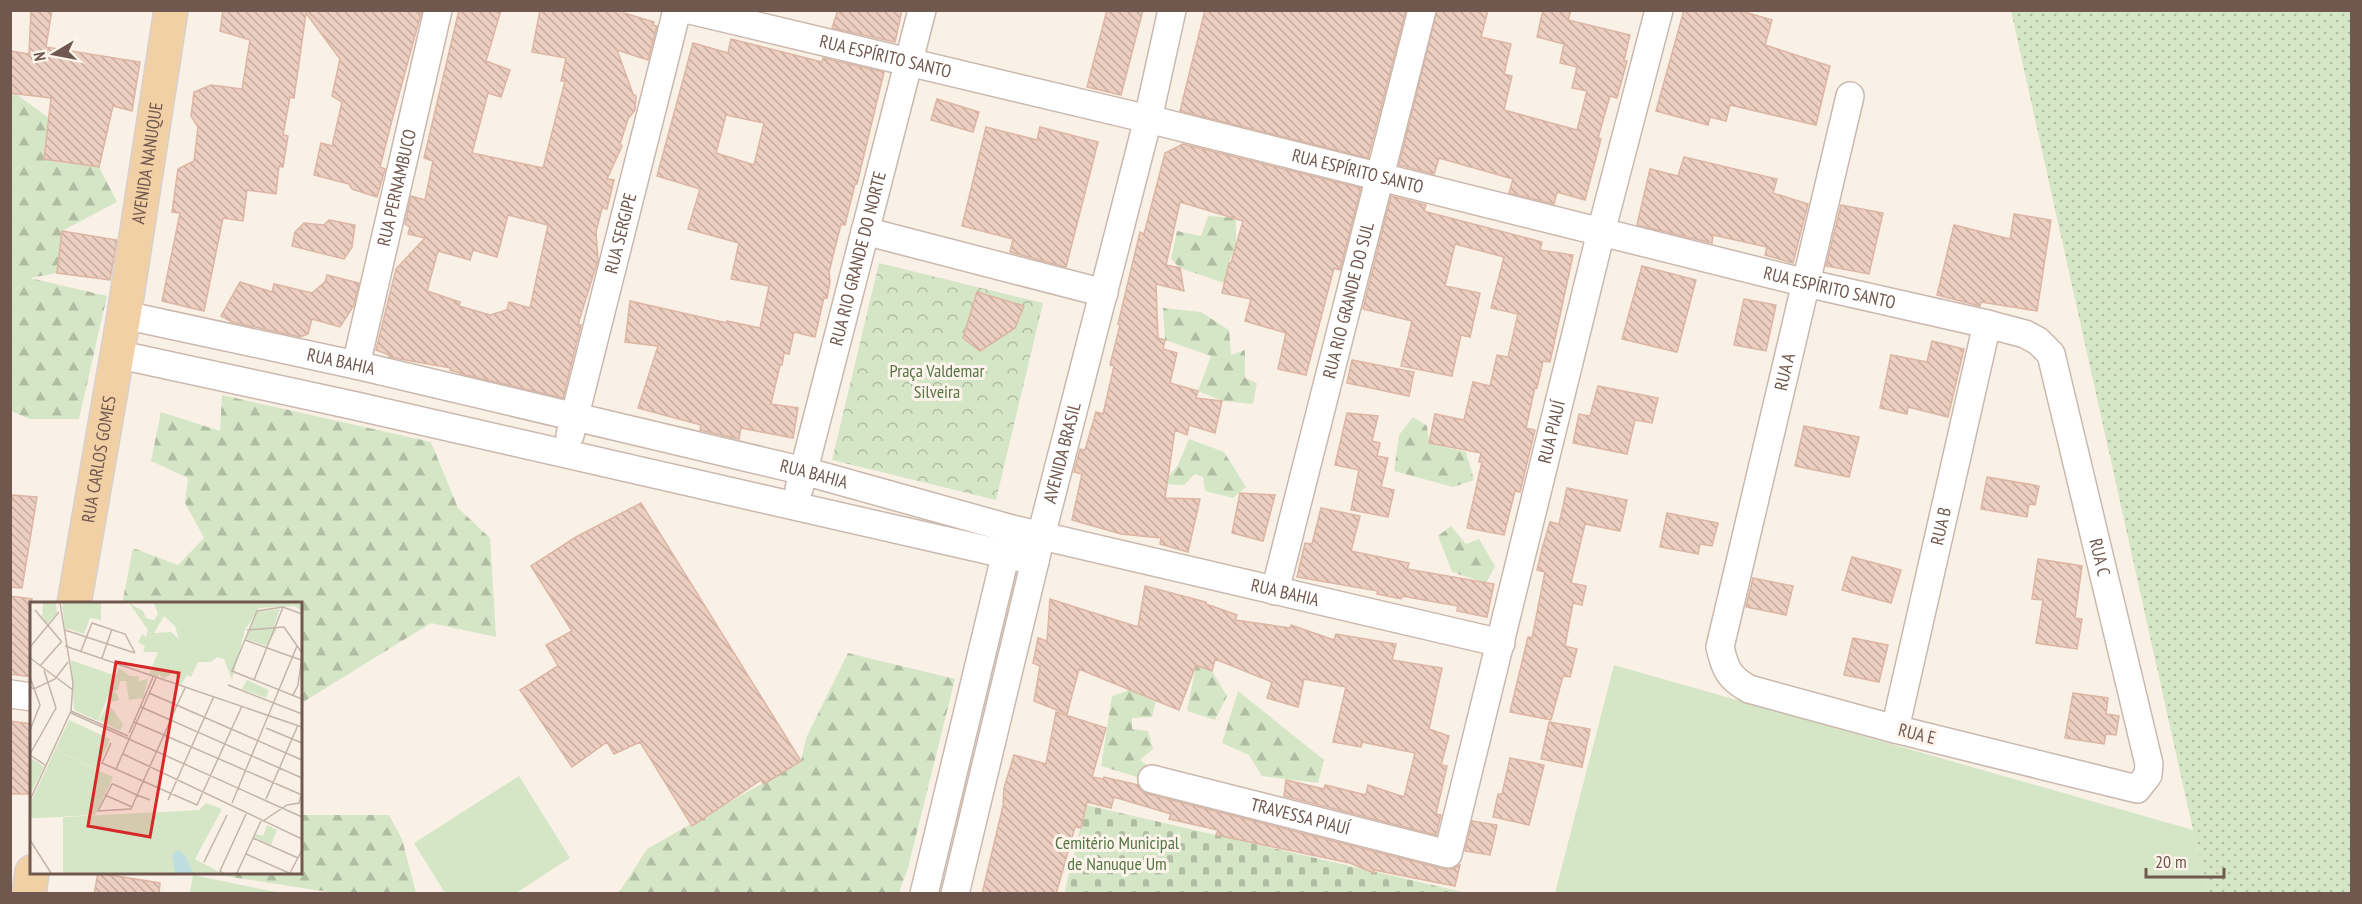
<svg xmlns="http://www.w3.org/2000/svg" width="2362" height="904" viewBox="0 0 2362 904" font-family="'PT Sans Narrow',sans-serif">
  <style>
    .grass { fill: url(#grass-dots) }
    .forest { fill: url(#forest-firs) }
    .cemetery { fill: url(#cemetery-stones) }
    .park { fill: url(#park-crowns) }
    .pitch { fill: #d5e6c6 }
    .building { fill: url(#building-back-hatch); stroke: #ddb5a3; stroke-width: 1.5; fill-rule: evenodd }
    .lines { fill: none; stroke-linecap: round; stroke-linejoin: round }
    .minor-casing { stroke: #cab8ae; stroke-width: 30 }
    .major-casing { stroke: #d7d0cd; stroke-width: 36 }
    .minor { stroke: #fff; stroke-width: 27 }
    .major { stroke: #f1d0a6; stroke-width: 33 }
    .labels { text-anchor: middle; stroke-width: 6; stroke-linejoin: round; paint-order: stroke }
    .street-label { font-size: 18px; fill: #70584e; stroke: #fdf5ec }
    .park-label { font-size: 18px; fill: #587547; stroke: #fdf5ec }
    .inset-road { fill: none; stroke: #c3b4a9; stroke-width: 1.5 }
    .view { fill: #d62828; fill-opacity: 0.15; stroke: #d62828; stroke-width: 3 }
    .inset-edge { fill: none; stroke: #70584e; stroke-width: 3 }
  </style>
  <defs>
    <pattern id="grass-dots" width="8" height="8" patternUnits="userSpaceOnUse" patternTransform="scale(1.5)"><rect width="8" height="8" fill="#d5e6c6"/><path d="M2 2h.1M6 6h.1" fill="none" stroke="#b1bda3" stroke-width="1.8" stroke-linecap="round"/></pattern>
    <pattern id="forest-firs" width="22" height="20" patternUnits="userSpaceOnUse" patternTransform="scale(1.5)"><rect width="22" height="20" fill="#d5e6c6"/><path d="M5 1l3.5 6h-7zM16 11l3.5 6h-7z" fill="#b1bda3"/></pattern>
    <pattern id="cemetery-stones" width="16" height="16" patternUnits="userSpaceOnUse" patternTransform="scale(1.5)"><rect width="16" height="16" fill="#d5e6c6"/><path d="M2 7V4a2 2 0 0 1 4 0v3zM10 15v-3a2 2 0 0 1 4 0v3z" fill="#b1bda3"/></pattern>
    <pattern id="park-crowns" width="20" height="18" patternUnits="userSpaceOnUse" patternTransform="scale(1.5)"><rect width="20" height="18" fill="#d5e6c6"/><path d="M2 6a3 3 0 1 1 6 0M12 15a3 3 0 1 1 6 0" fill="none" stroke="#b1bda3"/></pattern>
    <pattern id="building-back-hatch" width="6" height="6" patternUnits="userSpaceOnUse" patternTransform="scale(1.5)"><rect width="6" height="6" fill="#eccfc1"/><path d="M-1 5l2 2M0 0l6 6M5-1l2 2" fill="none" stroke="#c4ab9f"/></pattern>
  </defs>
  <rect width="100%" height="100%" fill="#faf1e6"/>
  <path class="grass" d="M2011 11H2351V893H2209L2193 830Z"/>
  <path class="forest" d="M11 93 16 94 49 118 44 159 99 167 117 202 62 231 57 273 30 278 107 296 79 419H30L11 411Z
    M1208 216 1236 218V245L1229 263 1224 283 1180 268 1171 259 1177 231 1201 236Z
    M1163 308 1201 312 1229 330 1231 355 1245 350V378L1257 383 1253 404 1223 401 1198 391 1211 356 1165 340Z
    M222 395 431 442 458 508 490 538 496 637 431 623 300 704V604H122L133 548 178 565 204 538 185 503 188 478 151 461 161 412 220 431Z
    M1413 417 1427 426 1429 443 1466 452 1474 480 1453 487 1394 471 1399 435Z
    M1189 439 1224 452 1246 487 1233 498 1205 491 1203 477 1195 474 1184 485 1163 484 1178 465Z
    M1451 526 1466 544 1479 539 1495 566 1486 583 1452 572 1438 536Z
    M848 653 955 679 908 868 899 893 618 894 647 849 801 761 806 738Z
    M1196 665 1212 671 1227 696 1215 720 1187 711Z
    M1130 690 1156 701 1152 717 1132 718V729L1148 731 1153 749 1140 760 1155 771 1147 780 1101 766 1112 696Z
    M1238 691 1324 760 1318 783 1262 776 1249 755 1222 743Z
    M300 815H389L402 839 416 893H335L206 873 300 872Z"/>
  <path class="cemetery" d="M1086 805 1467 893 1064 894Z"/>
  <path class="park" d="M879 263 1043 303 996 500 832 460Z"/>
  <path class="pitch" d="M1614 665 2193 830 2209 893H1555Z
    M519 776 570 858 516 893H445L414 843Z
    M193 875 281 893H190Z"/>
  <path class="building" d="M31 10H52L46 47 140 62 132 111 113 106 99 167 44 159 51 98 10 93V51L29 54Z
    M223 10H422L392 120 380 167 385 169 377 197 352 189 349 184 314 175 321 143 332 146 342 102 332 96 340 59 306 13 294 98 290 97 283 135 288 136 283 167 279 166 276 194 247 190 243 221 223 218 204 311 162 301 180 213 172 212 178 169 194 161 198 127 191 116 194 92 211 85 242 89 250 40 220 31Z
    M459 10H501L486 61 510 70 501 97 488 93 472 153 543 168 565 81H561L566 58 532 52 540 10H623L624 13 654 22 653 25 657 26 648 60 617 50 633 94 636 96 635 110 628 119 620 144 622 146 607 179 614 180 607 209 602 208 596 232 598 260 578 324 581 325 563 398 466 375 450 370 451 368 389 357V355L376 350 396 269 425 238 408 234 410 227 405 224 411 196 425 200 433 161 424 158ZM508 215 548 225 530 308 509 302 507 310 490 315 459 306 460 302 427 291 438 251 470 260 473 250 497 257Z
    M838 10H902L895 42 832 28Z
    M1107 10H1143L1121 95 1087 87Z
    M1205 10H1406L1368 158 1180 111Z
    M1437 10H1488L1481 37 1511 44 1504 74 1512 76 1504 110 1577 130 1587 91 1572 88 1577 67 1560 63 1564 44 1537 37 1543 10H1571L1568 20 1630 35 1624 61H1627L1617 98 1610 96 1598 138 1601 139 1585 200 1557 192 1554 204 1509 193 1513 179 1439 158 1434 174 1399 165Z
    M1684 10H1738L1772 20 1765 45 1830 66 1816 125 1730 105 1726 121 1710 117 1708 125 1656 111Z
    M731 39 822 62 823 58 884 72 857 184H855L845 225 841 224 829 272 830 282 827 298 824 297 815 337 794 332 789 354 784 353 782 365H780L771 404 798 408 793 438 741 428 739 439 700 430 701 425 638 408 658 346 625 342 630 301 727 323V321L760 328 769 286 731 279 739 243 688 229 700 189 657 176 693 43 728 53ZM726 115 764 123 754 165 716 153Z
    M937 99 979 112 973 132 931 120Z
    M986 127 1037 140 1040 127 1098 142 1066 267 1010 252 1013 239 962 226Z
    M1183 144 1361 188 1340 270 1334 268 1306 375 1278 369 1286 333 1245 321 1251 299 1222 293 1229 263H1231L1243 221 1180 202 1166 265 1180 268 1184 291 1156 284 1158 338 1165 340 1163 349 1177 353 1170 383 1198 391 1196 398 1222 401 1215 433 1189 425 1187 435 1175 430 1165 498 1200 499 1188 552 1160 544 1161 538 1121 534 1072 520 1082 474 1074 472 1080 449 1085 450 1096 412 1103 414 1114 366 1110 365 1120 325 1118 324 1140 232 1144 234 1165 153Z
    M1684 157 1777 179 1773 193 1808 204 1793 263 1765 255 1767 247 1713 235 1712 243 1637 225 1650 169 1678 176Z
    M1391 196 1426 205 1424 211 1427 212 1542 242 1540 250 1573 255 1550 362 1543 361 1537 388 1535 387 1526 428 1535 430 1520 492 1515 491 1504 535 1467 528 1482 462H1479L1481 453 1429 443 1435 414 1464 420 1473 382 1490 386 1497 355 1508 357 1518 314 1491 308 1504 257 1455 244 1445 286 1480 293 1470 337 1461 335 1452 376 1401 366 1412 321 1363 309Z
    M1841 205 1883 213 1869 274 1826 266Z
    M2014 214 2051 220 2037 311 1981 302 1980 306 1937 295 1954 225 2010 239Z
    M329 220 355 225 352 247 344 259 292 246 295 232 304 223 324 225Z
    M62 231 117 240 110 280 57 273Z
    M1642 266 1696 280 1677 352 1622 339Z
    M327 275 359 283 354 305 340 327 312 319 308 334 300 337 232 322 221 316 240 282 272 292 274 284 312 293 325 282Z
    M977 292 1024 306 1015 328 980 351 963 338Z
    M1744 299 1776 305 1766 351 1734 345Z
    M1932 341 1964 349 1948 417 1908 407 1907 414 1880 408 1891 355 1927 362Z
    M1352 360 1414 372 1409 396 1347 383Z
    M1598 386 1658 398 1652 423 1635 420 1627 454 1573 443 1579 414 1590 416Z
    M1347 413 1378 416 1372 441 1380 443 1377 456 1388 458 1381 487 1394 490 1388 517 1351 510 1359 470 1335 465Z
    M1804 426 1859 437 1849 477 1795 466Z
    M1987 477 2039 486 2035 505 2029 504 2027 517 1981 509Z
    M1567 488 1627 500 1620 531 1585 524 1571 583 1586 586 1582 605 1573 603 1565 646 1577 649 1570 677 1563 676 1551 720 1510 712 1528 637 1532 638 1545 572 1537 570 1542 549 1550 522 1559 524Z
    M1240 493 1275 495 1263 541 1232 533Z
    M13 495 37 497 22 588 10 587V507Z
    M641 503 801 761 764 784 761 780 692 826 640 742 614 754 607 742 572 767 520 690 558 666 546 645 572 631 531 566 576 537Z
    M1321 508 1360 516 1351 551 1409 563 1407 569 1494 584 1487 617 1457 611 1458 606 1402 596 1401 599 1377 594 1378 591 1297 577 1305 543 1312 544Z
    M1667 513 1718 523 1712 546 1700 544 1698 554 1660 547Z
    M1852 557 1901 570 1891 603 1842 590Z
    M2038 559 2082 566 2075 618 2082 619 2077 649 2036 643 2043 600 2032 599Z
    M1753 578 1793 586 1786 615 1746 607Z
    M1145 586 1206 602V604L1237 615 1235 620 1290 628 1291 625 1334 640 1336 634 1396 644 1392 660 1442 668 1429 729 1449 736 1441 765 1447 766 1436 814 1441 815 1436 835 1284 796 1286 780 1324 789 1325 785 1366 795 1368 785 1404 797 1415 753 1362 742 1361 747 1333 742 1346 687 1304 679 1298 707 1267 698 1272 682 1215 659 1212 671 1196 665 1179 710 1079 669 1067 714 1034 701 1040 666 1033 663 1038 638 1047 641 1050 599 1138 627Z
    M10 596 32 599V677L10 674Z
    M1853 638 1888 645 1879 682 1844 675Z
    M2073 693 2108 698 2106 714 2119 716 2116 735 2106 734 2104 744 2065 738Z
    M1056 712 1106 728 1092 777 1103 779 1104 777 1138 785 1141 791 1148 794 1444 869H1453L1460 865 1455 886 1374 870V873L1350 863 1216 835 1218 830 1169 819 1171 814 1114 797 1111 808 1087 802 1081 828 1075 827 1056 894H982L1003 806 1004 788 1014 755 1046 764Z
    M10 721 32 724V794H10Z
    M1549 722 1590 729 1582 767 1541 759Z
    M1510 758 1544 765 1529 825 1493 817 1498 794H1502Z
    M1472 821 1497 825 1490 855 1465 851Z
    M98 873 160 883 159 894H94Z"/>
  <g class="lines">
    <defs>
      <g id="minor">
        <path id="s1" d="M690 10 1148 119 1806 283 1987 324 2025 334 2038 341 2051 354 2149 764 2148 775 2137 789 1895 729 1749 689C1729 678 1725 669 1720 647L1850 96"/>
        <path d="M865 231 1104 293"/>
        <path id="s2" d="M124 315 356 365 804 471 1012 529 1501 643"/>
        <path d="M116 354 356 406 1035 561"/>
        <path id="s3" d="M356 365 438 10"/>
        <path id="s4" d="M570 435 677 10"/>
        <path id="s5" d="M799 489 922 10"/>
        <path id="s6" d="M1275 591 1422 10"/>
        <path d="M10 694 32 697"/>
        <path id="s7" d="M1895 729 1987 324"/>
        <path id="s8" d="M1152 779 1448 854 1601 232 1659 10"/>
        <path d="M924 894 1010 536"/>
        <path id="s9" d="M955 894 1041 536 1148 119 1172 10"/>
      </g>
      <g id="major">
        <path id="s10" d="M74 604 124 315 171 10"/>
        <path d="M29 894 32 872"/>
      </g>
    </defs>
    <use href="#minor" class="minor-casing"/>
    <use href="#major" class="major-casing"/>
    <use href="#minor" class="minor"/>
    <use href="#major" class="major"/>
  </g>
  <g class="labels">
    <g class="street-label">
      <text dy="6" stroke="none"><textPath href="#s1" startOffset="201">RUA ESPÍRITO SANTO</textPath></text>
      <text dy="6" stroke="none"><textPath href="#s10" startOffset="447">AVENIDA NANUQUE</textPath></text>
      <text dy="6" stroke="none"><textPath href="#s1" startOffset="687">RUA ESPÍRITO SANTO</textPath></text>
      <text dy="6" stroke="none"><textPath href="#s3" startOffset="182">RUA PERNAMBUCO</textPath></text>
      <text dy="6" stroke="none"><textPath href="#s4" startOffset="208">RUA SERGIPE</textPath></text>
      <text dy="6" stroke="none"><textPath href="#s5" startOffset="238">RUA RIO GRANDE DO NORTE</textPath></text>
      <text dy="6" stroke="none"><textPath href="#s1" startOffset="1173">RUA ESPÍRITO SANTO</textPath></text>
      <text dy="6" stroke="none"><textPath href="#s6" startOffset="300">RUA RIO GRANDE DO SUL</textPath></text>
      <text dy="6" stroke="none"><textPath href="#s2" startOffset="222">RUA BAHIA</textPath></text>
      <text dy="6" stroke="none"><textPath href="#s1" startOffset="2594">RUA A</textPath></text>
      <text dy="6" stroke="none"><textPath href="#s8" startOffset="740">RUA PIAUÍ</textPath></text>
      <text dy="6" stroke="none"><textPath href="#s9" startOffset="454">AVENIDA BRASIL</textPath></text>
      <text dy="6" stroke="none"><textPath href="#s10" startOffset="147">RUA CARLOS GOMES</textPath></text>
      <text dy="6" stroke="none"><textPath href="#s2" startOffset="708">RUA BAHIA</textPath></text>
      <text dy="6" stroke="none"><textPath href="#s7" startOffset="208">RUA B</textPath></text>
      <text dy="6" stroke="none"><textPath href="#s1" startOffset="1616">RUA C</textPath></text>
      <text dy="6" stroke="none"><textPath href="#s2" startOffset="1194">RUA BAHIA</textPath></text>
      <text transform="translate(1917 734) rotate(14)" y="6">RUA E</text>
      <text dy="6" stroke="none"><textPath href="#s8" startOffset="153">TRAVESSA PIAUÍ</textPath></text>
    </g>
    <g class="park-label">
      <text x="937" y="377">Praça Valdemar<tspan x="937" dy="21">Silveira</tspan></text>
      <text x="1117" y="849">Cemitério Municipal<tspan x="1117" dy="21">de Nanuque Um</tspan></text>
    </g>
  </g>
  <g transform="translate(30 602)">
    <rect width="272" height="272" fill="#faf1e6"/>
    <path d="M13 1H26L27 11 17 22 12 14ZM6 189 34 215 170 208 166 211 177 218 166 239 142 245 137 251 140 271H33V215L0 216V202ZM237 223 247 228 241 243 224 235 226 232 233 234Z" fill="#d5e6c6"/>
    <path d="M32 1H71V18L60 16 54 32 35 26ZM99 1 113 9 116 16 124 18 128 12 124 1H271L272 9 264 4 229 6 215 28 202 78 194 57 187 55 181 60H168L161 75 157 73 151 83 146 81V68L134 77 129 72 127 75 119 72 128 50H113L115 44 108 40 112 32 116 35 118 28ZM134 14 145 24 149 37 141 30 124 31ZM250 7 244 23 247 28 236 44 216 37 227 10ZM89 66 100 74H109V79L118 77 113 96 99 98 96 79H90L88 88 81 89ZM217 78 239 88 236 96 212 87ZM78 101 93 122 90 129 69 118ZM0 155 14 165 0 193ZM176 201 192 207 165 257 191 271H140L137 251 142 245 166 239 177 218 165 212Z" fill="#d5e6c6" fill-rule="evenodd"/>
    <path d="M39 118 80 137 67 167 25 148Z" fill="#d5e6c6"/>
    <path d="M41 58 86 74 79 92 86 90 89 98 83 100 79 92 68 119 44 108ZM25 148 83 175 65 213 0 216V202Z" fill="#d5e6c6"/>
    <path d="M148 248 155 253 163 271H145L142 254Z" fill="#bddee1"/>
    <path class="inset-road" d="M5 8 31 39M272 12 253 5 227 9 202 69 272 97M35 28 105 51M217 28 254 25 272 51M215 38 271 58M35 44 272 125M0 45 29 10M51 49 62 21 95 32 105 51M0 56 43 88M72 56 82 27M10 64 32 39M0 75 10 103 0 128M224 78 253 5M198 83 272 112M0 85 4 87 25 77 38 60M119 91 272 158M263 93 268 83 272 55M111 105 272 176M41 109 98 134M41 111 272 215M104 120 272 193M236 126 272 141M99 131 123 75M81 141 72 161 167 203 212 104M0 152 26 106 14 68M93 152 272 237M0 153 15 163M86 167 126 76M75 193 102 205M236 197 268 123M0 198 41 109 43 81 30 1M120 198 107 193 83 182H82L68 209 101 207 107 193 134 133 147 103 155 86M138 198 184 94M202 201 267 44M233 219 257 203 269 201 271 194M223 236 268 256M0 238 21 271M216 252 259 271M174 260 197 213M193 271 190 269 217 210M207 271 231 219M260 271 272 248"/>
    <path class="view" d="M86 60 149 71 120 235 58 224Z"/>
    <rect width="272" height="272" class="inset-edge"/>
  </g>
  <rect width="2362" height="904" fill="none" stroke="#70584e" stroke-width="24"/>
  <g transform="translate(54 54) rotate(260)" stroke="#fdf5ec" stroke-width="4.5" paint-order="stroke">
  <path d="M0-4.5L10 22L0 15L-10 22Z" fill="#70584e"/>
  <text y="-9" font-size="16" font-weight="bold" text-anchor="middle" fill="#70584e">N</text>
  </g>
  <path d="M2146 868v9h78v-9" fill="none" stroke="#70584e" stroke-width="3"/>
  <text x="2155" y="868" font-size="18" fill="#70584e" stroke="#fdf5ec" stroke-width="4.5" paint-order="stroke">20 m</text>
</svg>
